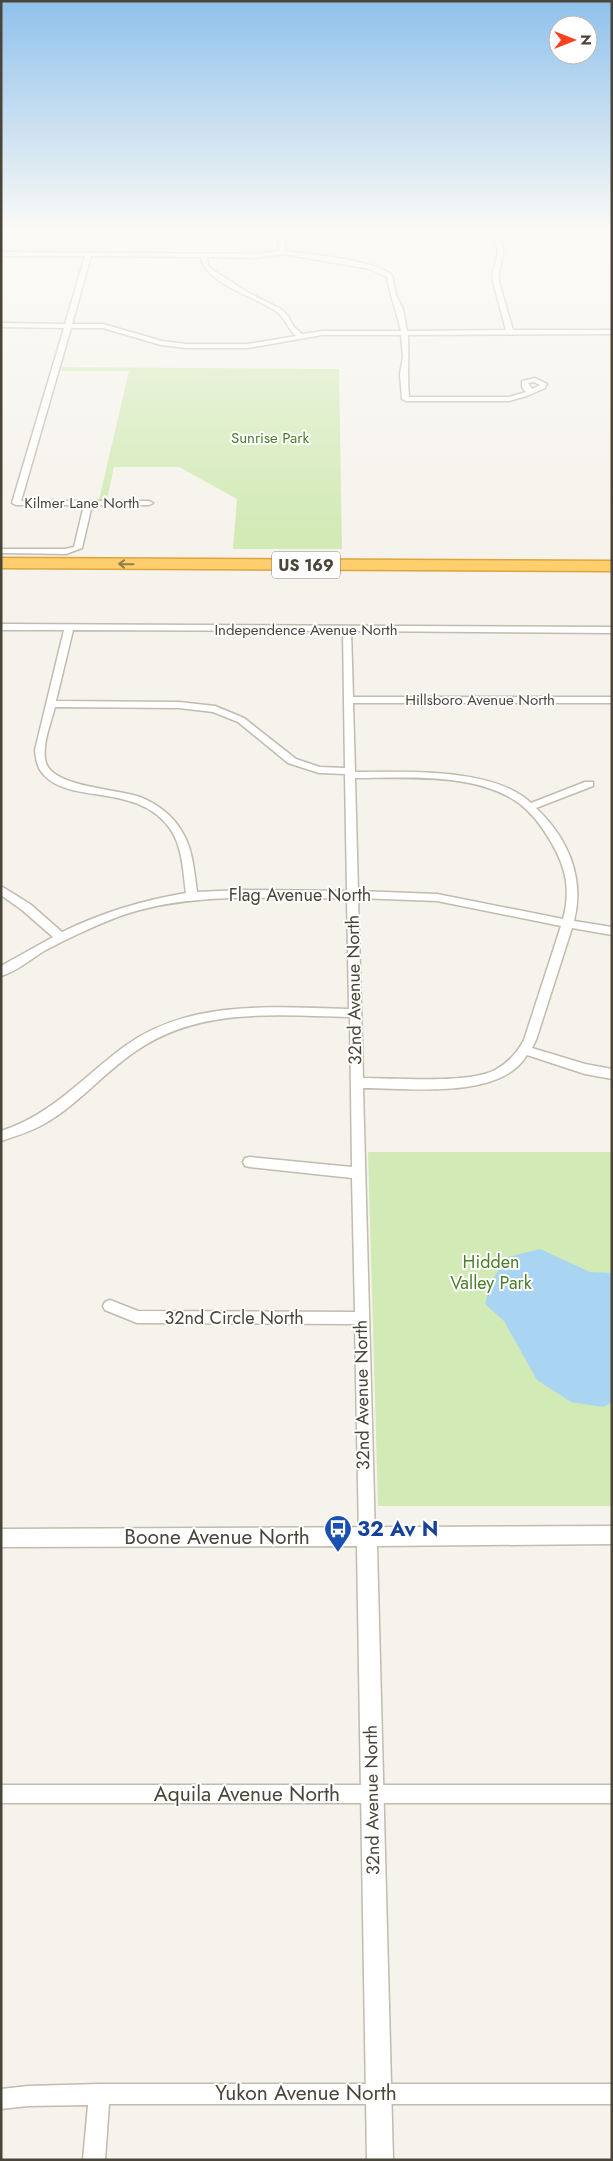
<svg xmlns="http://www.w3.org/2000/svg" width="613" height="2161" viewBox="0 0 613 2161" font-family="Jost,sans-serif">
  <style>
    .green { fill: #d2eab5 }
    .water { fill: #a9d4f2 }
    .lines { fill: none; stroke-linecap: round; stroke-linejoin: round }
    .minor-casing { stroke: #c2bbae; stroke-width: 3 }
    .tertiary-casing { stroke: #c2bbae; stroke-width: 3 }
    .motorway-casing { stroke: #e0a43c; stroke-width: 3 }
    .minor { fill: #fff; fill-rule: evenodd }
    .tertiary { fill: #fff; fill-rule: evenodd }
    .motorway { fill: #ffcf6e; fill-rule: evenodd }
    .oneway { stroke: #937c4e }
    .labels { text-anchor: middle; stroke-width: 4; stroke-linejoin: round; paint-order: stroke }
    .far-park-label { font-size: 15px; fill: #4a7f2a; stroke: #fff }
    .far-street-label { font-size: 15px; fill: #4b4439; stroke: #fff }
    .shield { fill: #fff; stroke: #817c74; stroke-width: 1 }
    .shield-label { font-size: 16px; font-weight: bold; fill: #4b4439 }
    .street-label { font-size: 18px; fill: #4b4439; stroke: #fff }
    .park-label { font-size: 18px; fill: #4a7f2a; stroke: #fff }
    .near-transit-label { font-size: 21px; font-weight: bold; fill: #164399; stroke: #fff; text-anchor: start }
    .near-street-label { font-size: 21px; fill: #4b4439; stroke: #fff }
  </style>
  <rect width="100%" height="100%" fill="#f6f3ec"/>
  <path class="green" d="M62 367 339 369 342 549H233L237 499 179 467H114L107 500H99L129 371H61Z
    M368 1152H612V1506H378Z"/>
  <path class="water" d="M540 1249 590 1272 612 1273V1402L603 1407 571 1402 537 1380 504 1321 485 1304 492 1280 508 1257Z"/>
  <g class="lines">
    <defs>
      <path id="minor" d="M279 231H285V251C313 255 370 259 392 275L396 295 403 309 407 331 506 330 493 282C491 258 507 255 489 231H495C512 252 497 260 499 282L513 330H612V334L408 335C409 356 407 376 409 397H509L526 392 522 387V381L535 378 547 384 545 388 527 396 509 401H406L402 399 400 374 403 357 401 335H322L248 348H186L161 345 103 328H71L21 501H149L153 503 149 505H92L82 548 66 554 1 553V549H65L74 547 84 505H16L12 503 64 328 1 327V323L65 324 85 256H1V252L256 254 279 251ZM283 254 370 269 387 277C390 296 397 312 401 331H322L302 334 294 327 288 316 281 309 249 293 211 269 208 265 207 257 256 258ZM91 256 201 257C204 283 258 298 277 312 285 318 288 329 296 336L248 344H186L162 341 103 324H72ZM534 382 540 385 532 389 528 383Z
        M1 624 612 627V633L351 631 353 697H612V703H353L355 772C405 772 493 767 531 803L585 782H593V786L536 808C568 838 585 878 574 921L612 927V935L572 928 536 1040 532 1048 585 1064 612 1069V1079L585 1074 527 1055C501 1100 409 1088 363 1088L375 1536 373 1542 367 1544 361 1542 359 1536 355 1324 137 1323 105 1310 103 1306 105 1302 110 1300 138 1311 355 1312 352 1178 250 1167 245 1166 243 1162 245 1158 250 1157 352 1167 350 1017C277 1015 199 1007 136 1051 103 1073 78 1105 44 1124 30 1132 16 1136 1 1141V1131C52 1115 84 1076 125 1046 190 999 274 1007 349 1009L347 898C270 900 195 890 120 916 94 926 68 938 44 951 31 959 16 972 1 976V966L53 937 22 910 1 895V886L30 904 62 932C101 913 143 900 186 893 183 872 183 849 171 830 139 782 71 805 44 775 37 768 36 759 35 750L64 630H1ZM73 630 343 631 345 768 320 767 296 759 244 718 215 706 179 702 56 701ZM55 707 179 708 213 712 238 722 288 763 319 773 345 774 347 891 242 890 197 892C194 871 193 848 181 830 171 814 157 804 140 797 117 789 54 787 46 763 41 746 51 723 55 707ZM355 778C406 778 477 772 520 804 533 814 543 828 551 842 566 867 571 890 563 919L437 894 358 891ZM358 898 437 901 561 926 524 1040C517 1053 508 1063 495 1070 468 1084 396 1078 363 1078Z
        M1 1785H612V1803H1Z
        M99 2084H612V2104H109L105 2160H83L88 2105 28 2106 1 2109V2089L28 2086Z"/>
      <path id="tertiary" d="M612 1526V1544L377 1546 393 2160H367L357 1546 1 1547V1529Z"/>
      <path id="motorway" d="M1 558 612 561V571L1 568Z"/>
    </defs>
    <use href="#minor" class="minor-casing"/>
    <use href="#tertiary" class="tertiary-casing"/>
    <use href="#motorway" class="motorway-casing"/>
    <use href="#minor" class="minor"/>
    <use href="#tertiary" class="tertiary"/>
    <use href="#motorway" class="motorway"/>
  </g>
  <defs><path id="oneway-shaft" d="M-6 0H5M1.5-3L5.5 0L1.5 3" fill="none" stroke-width="1.6" stroke-linecap="round" stroke-linejoin="round" transform="scale(1.25)"/></defs>
  <use class="oneway" href="#oneway-shaft" transform="translate(126 564) rotate(-179)"/>
  <linearGradient id="sky" x2="0" y2="1"><stop stop-color="#8fc1ec"/><stop offset="0.43" stop-color="#fbfaf6"/><stop offset="1" stop-color="#fbfaf6" stop-opacity="0"/></linearGradient>
  <rect width="613" height="534" fill="url(#sky)"/>
  <defs>
    <symbol id="bus-pin" viewBox="-11 -11 22 30"><path d="M0 17L-7.5 6A9.5 9.5 0 1 1 7.5 6Z" fill="#1a4fb4" stroke="#fff"/><path d="M-5-6H5V4H4V6H2V4H-2V6H-4V4H-5ZM-3.5-4V0h7V-4ZM-3.5 1.2v1.5H-2V1.2ZM2 1.2v1.5H3.5V1.2Z" fill="#fff"/></symbol>
  </defs>
  <g fill-rule="evenodd">
    <use href="#bus-pin" x="322" y="1513" width="32" height="43"/>
  </g>
  <g class="labels">
    <g class="far-park-label">
      <text x="270" y="443">Sunrise Park</text>
    </g>
    <g class="far-street-label">
      <text x="82" y="508">Kilmer Lane North</text>
      <text x="306" y="635">Independence Avenue North</text>
      <text x="480" y="705">Hillsboro Avenue North</text>
    </g>
    <rect class="shield" x="272" y="551.5" width="68" height="27" rx="4"/>
    <g class="shield-label">
      <text x="306" y="571">US 169</text>
    </g>
    <g class="street-label">
      <text x="300" y="901">Flag Avenue North</text>
      <text transform="translate(354 990) rotate(-91)" y="6">32nd Avenue North</text>
      <text x="234" y="1324">32nd Circle North</text>
      <text transform="translate(362 1395) rotate(-91)" y="6">32nd Avenue North</text>
      <text transform="translate(372 1800) rotate(-91)" y="6">32nd Avenue North</text>
    </g>
    <g class="park-label">
      <text x="491" y="1268">Hidden<tspan x="491" dy="21">Valley Park</tspan></text>
    </g>
    <g class="near-transit-label">
      <text x="357" y="1536">32 Av N</text>
    </g>
    <g class="near-street-label">
      <text x="217" y="1544">Boone Avenue North</text>
      <text x="247" y="1801">Aquila Avenue North</text>
      <text x="306" y="2100">Yukon Avenue North</text>
    </g>
  </g>
  <rect width="613" height="2161" fill="none" stroke="#4b4439" stroke-width="5"/>
  <g transform="translate(573 40) rotate(90)"><circle r="24" fill="#ffffff" stroke="#b7b4b0"/>
  <path d="M0-4L9 19L0 12L-9 19Z" fill="#fc3f1d"/>
  <text y="-8" font-size="14" font-weight="bold" text-anchor="middle" fill="#4b4439">N</text>
  </g>
</svg>
